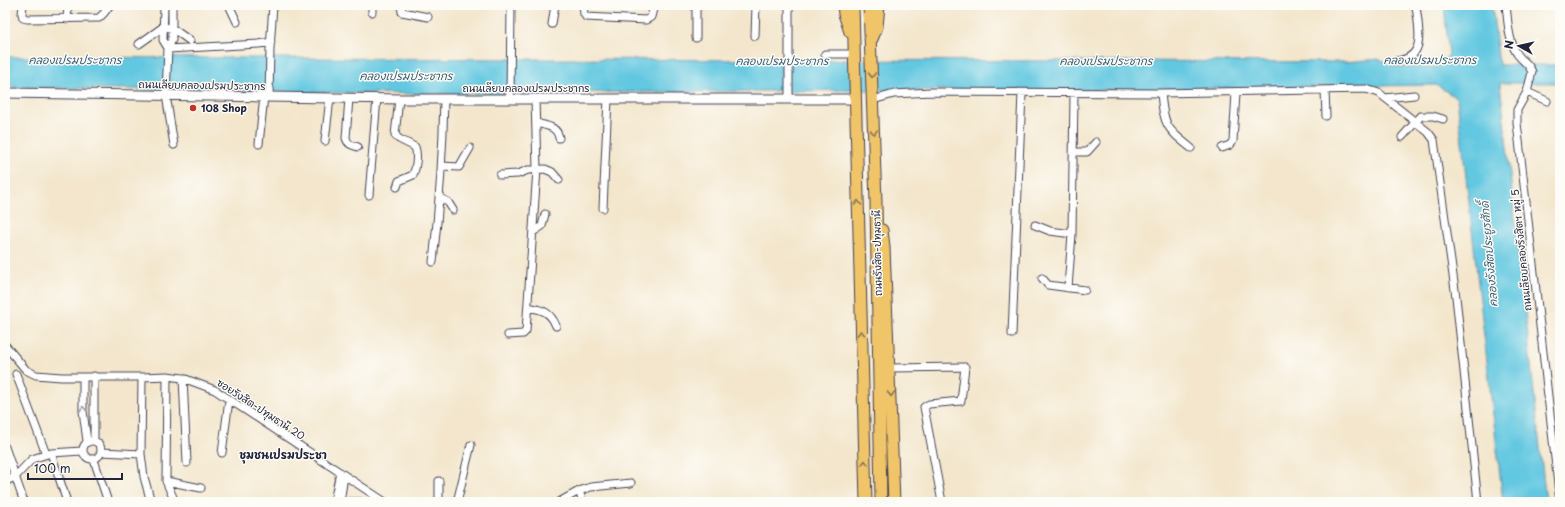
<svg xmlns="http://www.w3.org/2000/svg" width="1565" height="507" viewBox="0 0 1565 507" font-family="'Playpen Sans','Playpen Sans Thai',sans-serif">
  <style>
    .water { fill: #62c7e0; stroke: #42748e }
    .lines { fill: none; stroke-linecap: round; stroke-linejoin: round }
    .minor-casing { stroke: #413f51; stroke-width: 9 }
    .tertiary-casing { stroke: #413f51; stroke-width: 11 }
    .primary-casing { stroke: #413f51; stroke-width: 13 }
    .minor { stroke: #fff; stroke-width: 7 }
    .tertiary { stroke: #fff; stroke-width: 9 }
    .primary { stroke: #f0c469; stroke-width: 11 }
    .oneway { stroke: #897352 }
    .oneway2 { stroke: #9c9ca7 }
    .poi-dot { fill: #c8321e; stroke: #fdfcf7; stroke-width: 1.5 }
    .labels { text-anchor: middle; stroke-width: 3; stroke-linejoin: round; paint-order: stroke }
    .street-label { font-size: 10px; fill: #22223b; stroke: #fdfcf7 }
    .poi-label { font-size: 10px; font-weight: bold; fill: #22223b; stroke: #fdfcf7; text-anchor: start }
    .water-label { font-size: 11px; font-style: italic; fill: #385c75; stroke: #fdfcf7 }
    .neighbourhood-label { font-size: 11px; font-weight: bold; fill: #22223b; stroke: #fdfcf7 }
  </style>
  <rect width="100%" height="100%" fill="#fdfcf7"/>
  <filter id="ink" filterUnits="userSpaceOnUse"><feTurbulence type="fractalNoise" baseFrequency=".025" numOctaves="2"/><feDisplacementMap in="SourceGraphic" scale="8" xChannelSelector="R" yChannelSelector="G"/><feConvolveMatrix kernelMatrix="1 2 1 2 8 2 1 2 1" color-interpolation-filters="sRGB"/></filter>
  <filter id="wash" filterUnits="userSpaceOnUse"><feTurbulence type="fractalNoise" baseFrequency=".012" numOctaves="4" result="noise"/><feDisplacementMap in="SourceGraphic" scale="16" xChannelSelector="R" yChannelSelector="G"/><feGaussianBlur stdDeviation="0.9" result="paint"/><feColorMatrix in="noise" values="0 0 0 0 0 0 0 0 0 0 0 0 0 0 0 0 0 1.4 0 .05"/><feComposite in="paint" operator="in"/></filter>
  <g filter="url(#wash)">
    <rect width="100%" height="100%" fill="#f3e6cc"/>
    <path class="water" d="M1444 5H1492L1499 65H1560V83H1500L1546 502H1503L1457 98 1436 85 1099 90H879L421 94 5 87V57L1345 62 1380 59 1396 67H1436L1449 55Z"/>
  </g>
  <g filter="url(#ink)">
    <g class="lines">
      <defs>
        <path id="minor" d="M23 5 22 14 23 18 27 19 99 18 104 13 110 5
          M164 5 163 40 168 48
          M172 5V40L168 48 166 95 174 145
          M229 5 237 22
          M401 5 402 12 428 17
          M583 5 584 14 586 17 646 20 651 17 654 5
          M696 5V38
          M1506 5C1508 20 1508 42 1518 55 1523 62 1528 62 1532 72L1527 92 1517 110V123L1560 502
          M372 12V5
          M67 19 68 5
          M552 24 555 5
          M755 36 756 5
          M139 44 163 27 172 28 190 41
          M168 49 259 44 271 42
          M825 54H855
          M1396 61C1428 58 1418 28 1416 5
          M1325 90 1326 116
          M1527 92 1547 101
          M1161 93C1164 126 1166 128 1191 148
          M269 97 270 49 273 5
          M349 98 346 138C348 145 352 145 358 147
          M1385 98 1414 95
          M510 99 511 5
          M789 99V9
          M873 100 894 94 931 92 1161 93 1366 89 1379 93 1428 132 1434 140 1456 297 1478 502
          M536 123C547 126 557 126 559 138
          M1402 137 1421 116H1433L1443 119
          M325 141 330 98
          M259 144 264 96
          M1222 148 1230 145 1233 141 1236 93
          M1073 152H1087L1096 142
          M442 166 459 167 470 148
          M500 175 518 174 528 170 545 169 552 172 559 180
          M397 187 399 181 413 175C416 168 418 155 415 147L399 139 395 135 399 99
          M369 195 377 98
          M440 198 448 202 453 210
          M603 208 608 99
          M1035 225 1050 231 1072 234
          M533 232 542 226 545 214
          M433 262C439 208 443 154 444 99
          M1042 278 1048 285 1085 290
          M1068 288 1072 234 1074 94
          M528 307C542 310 550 311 556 326
          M1012 334 1022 93
          M508 335 523 334 526 331 537 169 535 99
          M5 345 26 370 36 375 61 377H142L167 376 183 378 215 390 385 502
          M890 368 965 367 961 401 929 404 924 407 942 502
          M16 374 46 454
          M94 376V440
          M167 376 166 481 175 502
          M83 377V411L87 441
          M142 377 141 454 144 477 151 502
          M183 378 187 463
          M83 450a9 9 0 1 1 18 0a9 9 0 1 1-18 0Z
          M5 447 24 502
          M102 452 141 454
          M51 453 67 502
          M222 453 229 400
          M94 460 108 502
          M166 481 201 488
          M439 481V502
          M5 482 16 476 32 459 51 453 82 451
          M579 491 591 487 631 483
          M334 502 340 472
          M340 502 344 476
          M349 502H361
          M457 502 471 445
          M559 502 579 491 583 502"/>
        <path id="tertiary" d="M5 93 402 99H855"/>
        <path id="primary" d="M843 5 844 14 850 32
          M853 5 866 502
          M869 5 876 202 881 502
          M872 39 877 27 879 5
          M882 230 884 247 894 502"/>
      </defs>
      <use href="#minor" class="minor-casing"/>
      <use href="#tertiary" class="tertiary-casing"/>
      <use href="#primary" class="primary-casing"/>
      <use href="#minor" class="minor"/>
      <use href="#tertiary" class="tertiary"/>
      <use href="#primary" class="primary"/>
    </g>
    <defs><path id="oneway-chevron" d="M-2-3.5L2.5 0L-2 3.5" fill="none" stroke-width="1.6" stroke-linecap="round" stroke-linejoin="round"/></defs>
    <g class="oneway">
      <use href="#oneway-chevron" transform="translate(872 75) rotate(88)"/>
      <use href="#oneway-chevron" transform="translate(874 132) rotate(88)"/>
      <use href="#oneway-chevron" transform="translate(858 203) rotate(-91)"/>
      <use href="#oneway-chevron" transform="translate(861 333) rotate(-91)"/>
      <use href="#oneway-chevron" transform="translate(891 394) rotate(88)"/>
      <use href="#oneway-chevron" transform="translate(865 463) rotate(-91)"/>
    </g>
    <use class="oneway2" href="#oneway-chevron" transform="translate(83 409) rotate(-93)"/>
  </g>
  <circle class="poi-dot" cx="193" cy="108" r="4"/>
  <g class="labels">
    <g class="street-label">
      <text transform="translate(202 85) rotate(1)" y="4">ถนนเลียบคลองเปรมประชากร</text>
      <text x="526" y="92">ถนนเลียบคลองเปรมประชากร</text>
      <text transform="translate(1521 250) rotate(-96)" y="4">ถนนเลียบคลองรังสิตฯ หมู่ 5</text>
      <text transform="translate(877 253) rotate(-91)" y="4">ถนนรังสิต-ปทุมธานี</text>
      <text transform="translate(261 409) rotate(33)" y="4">ซอยรังสิต-ปทุมธานี 20</text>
    </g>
    <g class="poi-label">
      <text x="201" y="112">108 Shop</text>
    </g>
    <g class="water-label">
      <text x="75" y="64">คลองเปรมประชากร</text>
      <text x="1430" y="64">คลองเปรมประชากร</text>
      <text x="782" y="65">คลองเปรมประชากร</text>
      <text x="1106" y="65">คลองเปรมประชากร</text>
      <text x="406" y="80">คลองเปรมประชากร</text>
      <text transform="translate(1489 254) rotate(-95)" y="4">คลองรังสิตประยูรศักดิ์</text>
    </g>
    <g class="neighbourhood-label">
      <text x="283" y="459">ชุมชนเปรมประชา</text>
    </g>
  </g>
  <rect width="1565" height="507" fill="none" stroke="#fdfcf7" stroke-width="20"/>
  <g transform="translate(1519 46) rotate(278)" stroke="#fdfcf7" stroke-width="3" paint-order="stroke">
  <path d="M0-3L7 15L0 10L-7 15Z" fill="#22223b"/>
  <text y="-6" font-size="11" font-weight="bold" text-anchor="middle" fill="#22223b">N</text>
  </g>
  <path d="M28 473v6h94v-6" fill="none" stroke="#22223b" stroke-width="2"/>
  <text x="34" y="473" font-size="12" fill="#22223b" stroke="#fdfcf7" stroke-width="3" paint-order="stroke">100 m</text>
</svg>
